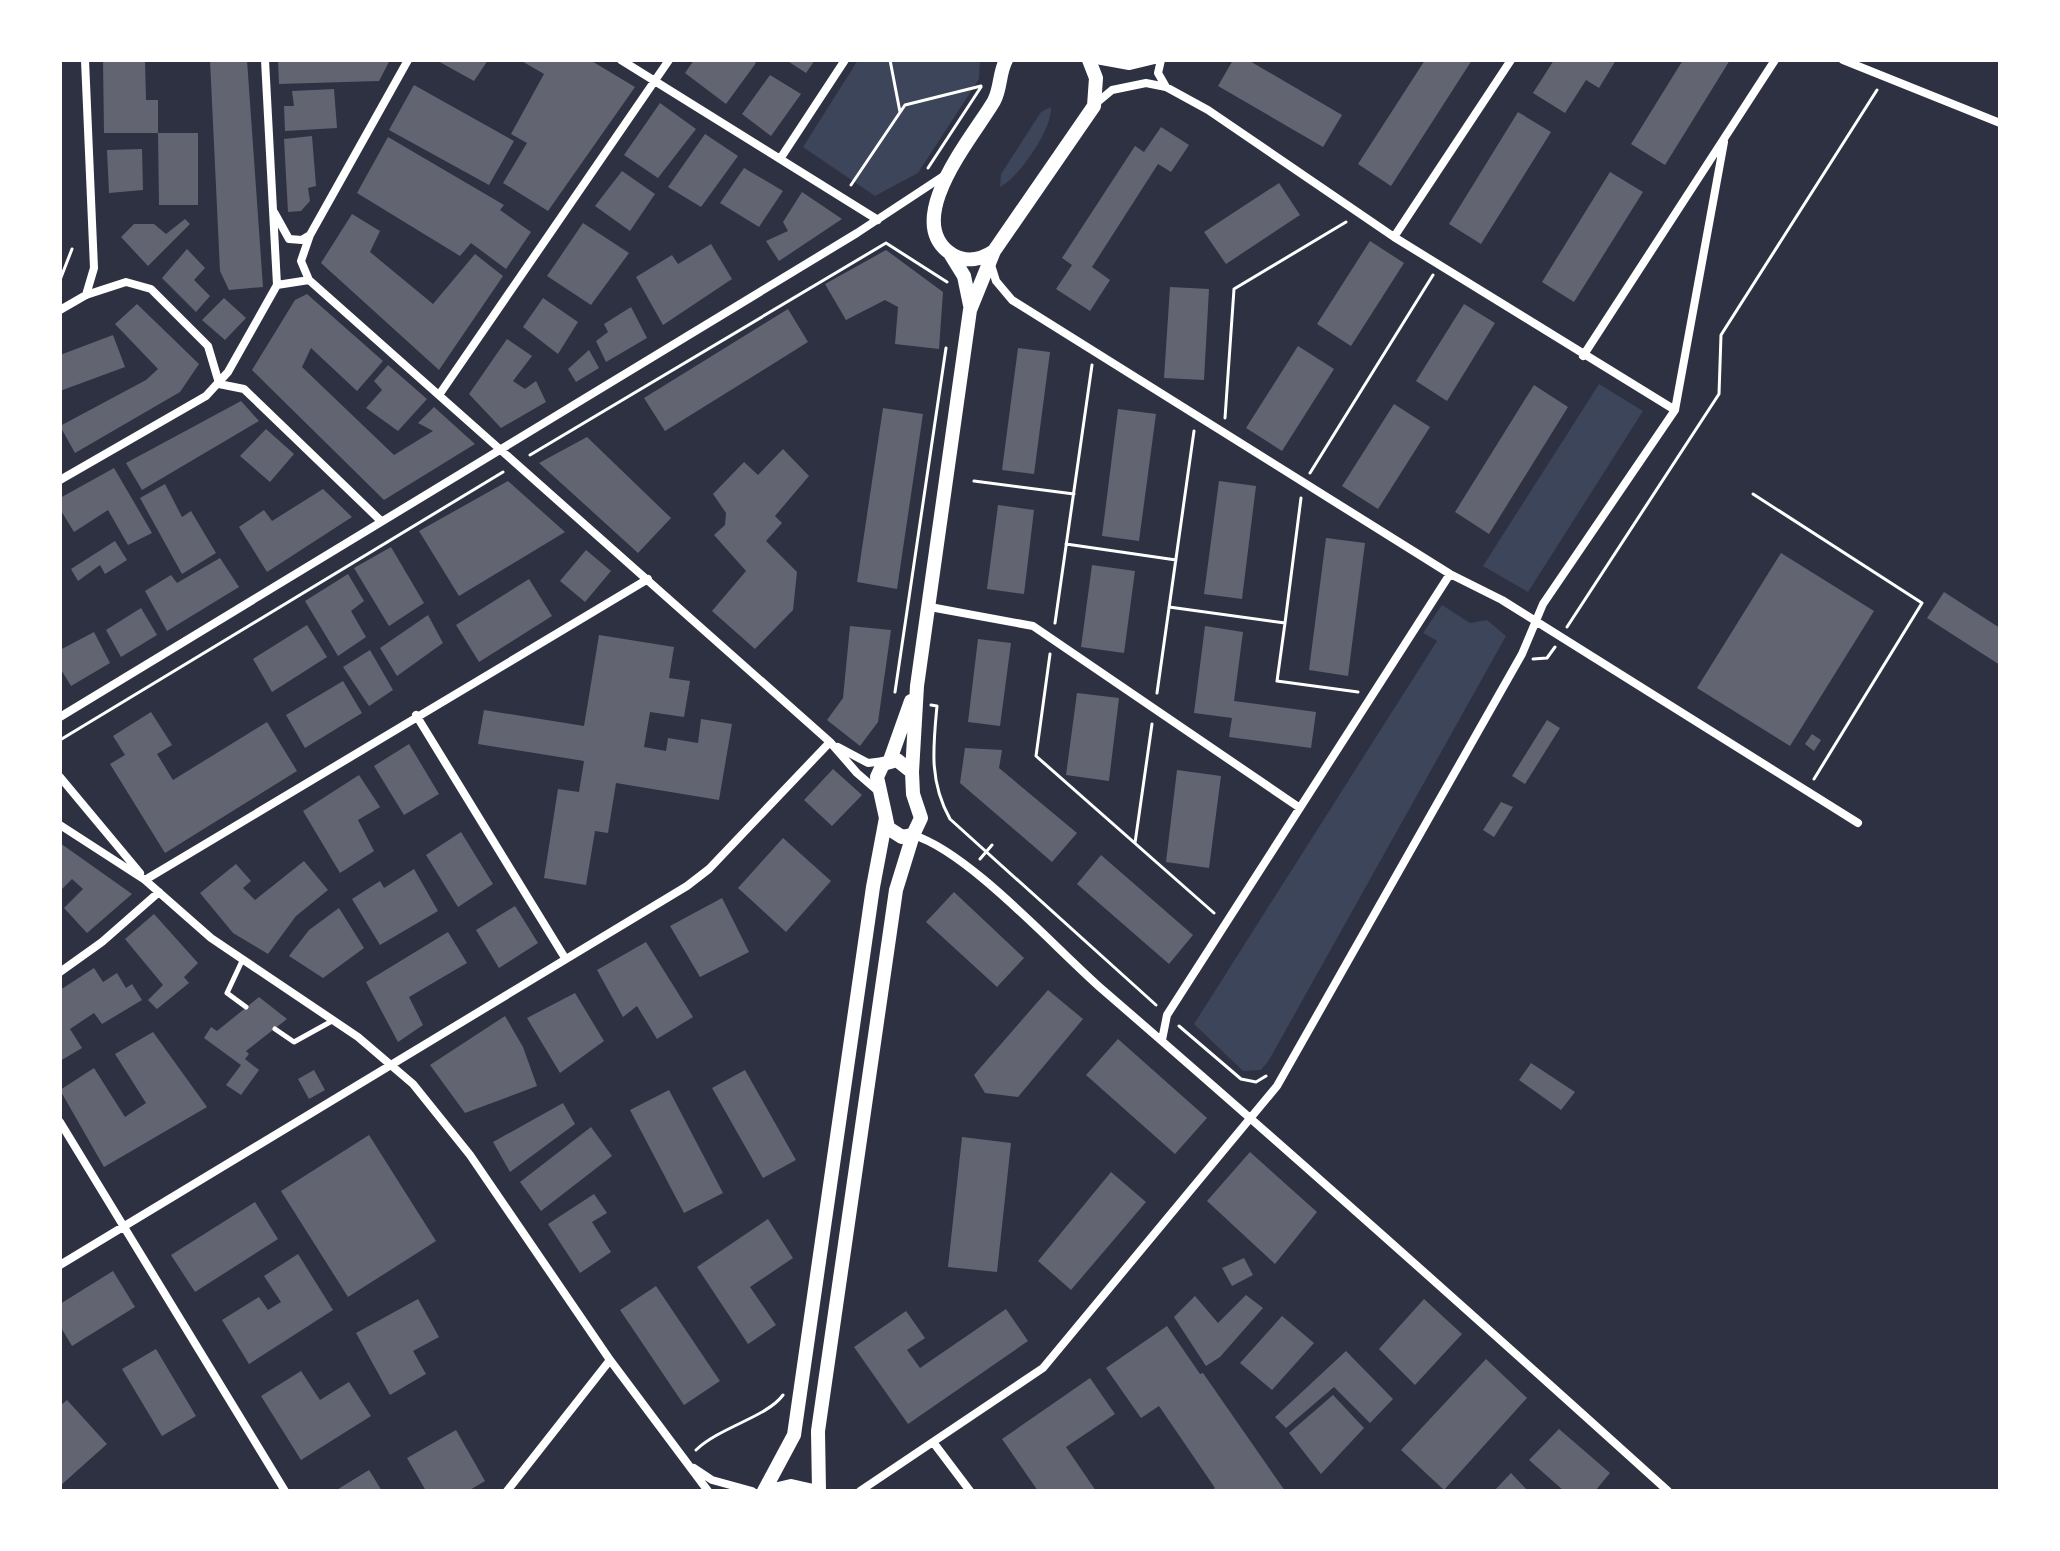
<svg xmlns="http://www.w3.org/2000/svg" width="2060" height="1551" viewBox="0 0 2060 1551" font-family="'Work Sans',sans-serif">
  <style>
    .green { fill: #3c4559 }
    .building { fill: #626471 }
    .lines { fill: none; stroke-linecap: round; stroke-linejoin: round }
    .path { stroke: #fff; stroke-width: 3 }
    .service { stroke: #fff; stroke-width: 5 }
    .minor { stroke: #fff; stroke-width: 8 }
    .secondary { stroke: #fff; stroke-width: 14 }
  </style>
  <rect width="100%" height="100%" fill="#2d3142"/>
  <path class="green" d="M858 60H980L979 79 918 173 875 196 803 147Z
    M1051 107C1053 128 1019 178 1000 187L1001 174 1041 112Z
    M1599 384 1643 411 1528 592 1483 566Z
    M1442 605 1470 623 1487 620 1506 636 1269 1060 1261 1070 1243 1071 1194 1024 1437 641 1423 633Z"/>
  <path class="building" d="M103 60H145L146 100H158V133H104Z
    M210 60H247L263 287 229 290 220 271Z
    M278 60H390L379 81 279 84Z
    M436 60H488L474 81Z
    M520 60H590L635 87 548 211 503 183 527 143 511 134 544 74Z
    M694 60H752L756 63 726 104 685 73Z
    M786 60H815L806 73Z
    M1233 60H1248L1342 115 1323 147 1218 86Z
    M1425 60H1472L1391 186 1358 164Z
    M1554 60H1616L1599 88 1586 80 1565 113 1533 93Z
    M1683 60H1730L1665 165 1631 144Z
    M770 75 801 94 771 136 742 114Z
    M414 85 514 141 489 185 389 130Z
    M334 89 337 128 285 131 284 106H294L292 91Z
    M660 103 696 129 658 178 624 155Z
    M1518 112 1551 132 1481 244 1449 224Z
    M1161 127 1189 145 1171 172 1158 164 1092 267 1110 280 1090 311 1056 289 1072 265 1062 258 1135 146 1144 152Z
    M158 133H198V205H159Z
    M705 134 738 156 701 207 668 187Z
    M312 136 316 186 308 188 310 201 301 211 288 212 284 139Z
    M388 137 504 205 500 210 531 232 506 269 471 243 460 256 357 193Z
    M142 149 143 190 109 193 107 150Z
    M744 168 783 191 759 227 720 203Z
    M622 171 655 194 630 231 595 206Z
    M1610 172 1643 192 1574 302 1542 282Z
    M1279 183 1300 215 1226 264 1204 232Z
    M802 192 842 219 779 261 766 241 788 231 783 222Z
    M352 214 380 231 370 252 433 304 475 254 503 276 439 370 321 263Z
    M185 219 190 224 148 266 121 237 134 224H154L166 234Z
    M583 223 629 253 591 305 547 276Z
    M1370 241 1404 263 1351 346 1317 324Z
    M711 244 732 279 663 325 636 277 672 255 678 264Z
    M187 249 205 268 194 280 210 296 196 312 162 278Z
    M886 250 943 292 939 349 895 344 898 307 885 300 846 320 825 284Z
    M1170 287 1209 289 1204 380 1164 378Z
    M307 294 383 361 357 391 311 348 302 367 394 455 433 431 418 423 434 407 475 444 384 500 252 370 295 300Z
    M224 298 246 318 225 340 202 320Z
    M543 298 578 322 558 354 523 327Z
    M137 304 199 364 180 392 75 453 60 426 146 380 158 369 115 324Z
    M1464 304 1495 323 1447 401 1416 381Z
    M631 307 647 338 606 362 596 341 608 332 604 324Z
    M788 309 808 342 665 431 644 398Z
    M113 335 125 367 60 391V355Z
    M507 339 532 356 513 381 525 389 536 381 546 402 501 428 469 394Z
    M1298 346 1334 369 1282 451 1246 428Z
    M1018 348 1050 352 1034 474 1002 470Z
    M589 350 599 368 576 382 568 369Z
    M388 365 427 399 398 431 366 408 382 390 374 381Z
    M1534 385 1568 407 1489 534 1455 512Z
    M241 401 259 421 142 490 126 463Z
    M1394 404 1430 427 1378 509 1342 486Z
    M883 408 923 414 897 589 857 582Z
    M1118 409 1156 414 1139 541 1102 536Z
    M266 429 294 454 270 482 240 456Z
    M587 437 671 518 638 553 539 463Z
    M783 449 809 476 775 516 782 523 766 541 797 572 793 610 755 649 712 611 746 571 714 535 725 525 726 513 713 494 744 462 758 475Z
    M114 468 152 533 128 545 108 510 74 532 60 509V498Z
    M508 481 565 532 459 596 419 531Z
    M1219 481 1256 486 1242 599 1204 594Z
    M165 484 182 517 191 511 216 553 182 574 140 498Z
    M323 489 352 517 267 572 239 527 264 510 272 521Z
    M998 505 1034 510 1024 594 987 589Z
    M1326 538 1365 543 1348 676 1309 670Z
    M115 541 127 560 105 574 100 565 78 581 71 569Z
    M391 547 424 603 389 626 354 568Z
    M586 550 611 571 585 602 560 581Z
    M1781 553 1874 611 1790 746 1697 688Z
    M220 558 239 587 167 631 145 591 171 575 177 583Z
    M1092 565 1135 571 1124 653 1081 647Z
    M348 574 364 601 351 611 366 637 338 656 305 601Z
    M529 579 552 616 479 662 456 625Z
    M1944 592 2000 628V665L1927 618Z
    M141 608 157 635 121 657 106 630Z
    M428 615 443 643 397 676 380 648Z
    M307 625 327 657 272 692 253 659Z
    M850 626 891 630 878 722 860 746 827 720 843 698Z
    M1205 626 1243 632 1234 701 1316 712 1311 748 1229 737 1232 718 1194 713Z
    M94 632 110 663 71 686 60 668V650Z
    M599 635 674 647 669 678 690 681 684 717 650 712 644 747 666 751 668 738 698 743 701 719 732 724 719 800 616 783 608 833 595 831 586 885 544 878 558 789 579 792 584 761 478 744 484 710 584 726Z
    M978 639 1011 643 1000 726 968 722Z
    M370 650 393 690 369 706 343 667Z
    M343 681 362 713 305 748 286 715Z
    M1077 693 1119 698 1109 781 1066 775Z
    M151 712 172 745 157 754 173 780 267 722 297 771 165 853 110 764 125 755 113 736Z
    M1547 720 1560 728 1525 784 1512 776Z
    M1812 734 1821 740 1814 751 1805 744Z
    M409 744 439 794 404 815 374 766Z
    M965 748 1002 750 999 768 1077 833 1052 862 960 783Z
    M833 769 862 795 832 826 804 800Z
    M1177 770 1221 776 1209 868 1166 862Z
    M359 775 380 807 358 820 374 851 340 873 303 811Z
    M1501 802 1513 807 1494 837 1483 830Z
    M461 832 493 884 458 907 426 855Z
    M783 838 831 881 786 932 738 888Z
    M60 843 132 894 87 933 64 908 83 889 72 879 60 891Z
    M1101 855 1193 935 1169 964 1077 884Z
    M304 861 328 890 296 916 268 954 233 933 200 893 236 864 251 881 243 888 255 900Z
    M414 869 438 911 380 945 352 899 380 881 384 888Z
    M954 892 1024 958 997 987 926 922Z
    M722 898 749 952 700 977 670 926Z
    M515 906 538 943 499 968 476 930Z
    M339 908 364 948 323 978 289 956 309 930Z
    M154 914 198 963 184 977 189 983 157 1009 148 1000 163 985 125 939Z
    M448 932 467 963 409 997 423 1025 398 1042 366 982Z
    M646 942 693 1017 657 1039 637 1006 623 1017 597 970Z
    M94 968 103 982 117 973 126 988 132 984 142 1000 102 1024 94 1013 70 1029 82 1048 60 1061V990Z
    M1048 990 1083 1019 1018 1097 985 1093 974 1075Z
    M575 993 604 1041 560 1073 527 1018Z
    M259 997 287 1019 246 1051 249 1054 245 1059 259 1070 241 1095 226 1085 241 1065 204 1038 211 1027 217 1031Z
    M505 1016 523 1047 537 1086 465 1113 430 1065Z
    M153 1032 207 1107 104 1167 60 1090 94 1068 125 1117 146 1103 115 1054Z
    M1118 1039 1207 1118 1175 1154 1086 1075Z
    M1531 1063 1575 1092 1561 1110 1519 1080Z
    M314 1070 325 1090 309 1099 298 1079Z
    M745 1070 796 1160 763 1178 712 1088Z
    M669 1090 723 1193 684 1213 630 1110Z
    M563 1103 575 1124 510 1172 493 1142Z
    M591 1127 612 1156 541 1211 520 1182Z
    M369 1135 436 1241 348 1297 281 1191Z
    M962 1137 1011 1143 997 1272 948 1267Z
    M1250 1152 1317 1212 1275 1264 1207 1201Z
    M1111 1172 1146 1202 1071 1290 1038 1261Z
    M594 1194 607 1213 592 1222 611 1252 580 1273 548 1224Z
    M255 1202 278 1239 195 1292 171 1255Z
    M768 1219 793 1258 750 1287 776 1325 748 1344 697 1267Z
    M298 1254 333 1310 249 1364 222 1320 259 1297 268 1310 281 1302 264 1276Z
    M1244 1258 1253 1275 1232 1286 1222 1268Z
    M113 1271 135 1307 72 1346 60 1326V1304Z
    M656 1286 720 1381 684 1405 620 1310Z
    M1246 1295 1263 1308 1220 1357 1206 1366 1174 1317 1195 1296 1218 1323Z
    M418 1299 439 1337 413 1351 426 1374 390 1395 356 1333Z
    M1424 1299 1462 1334 1415 1385 1379 1349Z
    M1006 1309 1028 1341 908 1424 854 1347 906 1311 925 1338 907 1350 920 1368Z
    M1282 1316 1314 1343 1272 1390 1240 1363Z
    M1167 1326 1200 1374 1203 1373 1285 1491H1211L1215 1488 1159 1406 1141 1418 1106 1368Z
    M156 1349 196 1416 162 1436 122 1369Z
    M1346 1351 1393 1399 1370 1423 1334 1387 1286 1428 1275 1417Z
    M1486 1359 1527 1398 1444 1490 1401 1450Z
    M301 1371 320 1400 349 1382 371 1416 301 1460 261 1396Z
    M1090 1378 1115 1414 1066 1447 1096 1491H1038L1002 1439Z
    M1333 1395 1364 1428 1321 1474 1289 1433Z
    M67 1400 107 1444 60 1486V1406Z
    M1559 1429 1610 1473 1595 1491H1564L1529 1460Z
    M456 1430 485 1481 468 1491H426L407 1458Z
    M369 1470 382 1491H335Z
    M1511 1473 1528 1491H1494Z"/>
  <g class="lines">
    <path class="path" d="M890 60 900 112
      M928 168 981 87
      M851 185 905 105 981 86
      M60 280 72 249
      M1225 418 1234 289 1346 222
      M530 455 886 243 947 282
      M1310 473 1433 275
      M974 481 1074 494
      M1753 494 1922 603 1814 779
      M1066 544 1176 560
      M1169 607 1285 623 1301 498
      M1055 623 1092 365
      M1285 623 1277 681 1358 692
      M1567 627 1719 394 1721 335 1877 90
      M1050 654 1036 756 1214 913
      M1533 659 1547 658 1555 647
      M895 692 946 348
      M1157 693 1194 431
      M931 705 937 706C933 748 929 781 950 819L1156 1005
      M60 740 503 472
      M1135 843 1152 724
      M980 859 992 845
      M1179 1026 1241 1079 1256 1082 1266 1076
      M696 1450C720 1427 767 1417 783 1395"/>
    <path class="service" d="M242 961 227 993 246 1007
      M275 1029 294 1042 332 1021"/>
    <path class="minor" d="M85 60 94 268 86 295
      M265 60 277 285
      M621 60 878 220
      M1096 60 1129 66 1154 60
      M1161 60 1158 73 1166 87
      M1843 60 2000 123
      M1094 105 1112 90 1146 83 1166 87 1208 110 1394 237 1675 410
      M780 159 845 60
      M274 212 289 239 302 240 310 235 408 60
      M310 235 301 261 309 280 830 742 857 773 879 792
      M1394 237 1511 60
      M991 265 996 281 1012 300 1450 574 1502 600 1858 823
      M60 310 86 295 126 282 151 289 208 346 219 383
      M1583 356 1775 60
      M219 384 244 389 381 521
      M439 395 669 60
      M60 480 206 396 228 372 277 285 309 280
      M930 607 1033 626 1300 808
      M416 715 565 958
      M60 717 857 233 945 175
      M838 747 868 763 884 761
      M60 777 140 873
      M60 825 145 880 211 938 358 1037 413 1084 470 1155 610 1360 708 1491
      M913 835C969 852 1055 948 1103 990 1294 1155 1481 1322 1668 1491
      M145 880 648 579
      M60 972 102 942 159 892
      M1162 1040 1167 1015 1450 574
      M60 1122 285 1491
      M60 1265 687 886 709 869 830 742
      M933 1442 970 1491
      M694 1468 712 1480 752 1491
      M507 1491 610 1360
      M860 1491 1043 1368 1277 1086 1522 654 1543 604 1675 410 1724 142"/>
    <path class="secondary" d="M1006 60C999 73 1001 88 994 101 976 133 898 222 953 255 967 263 982 259 994 251L1094 106 1096 78 1089 60
      M951 255 964 276 970 305
      M890 760 911 701
      M912 772 917 686 970 310 994 251
      M764 1491 794 1435 873 887 886 818 877 777 883 764 897 760 912 772 913 794 921 818 913 835 902 837 888 828 886 818
      M770 1491 791 1486 813 1491
      M819 1491 818 1431 896 890 913 835"/>
  </g>
  <rect width="2060" height="1551" fill="none" stroke="#ffffff" stroke-width="124"/>
</svg>
